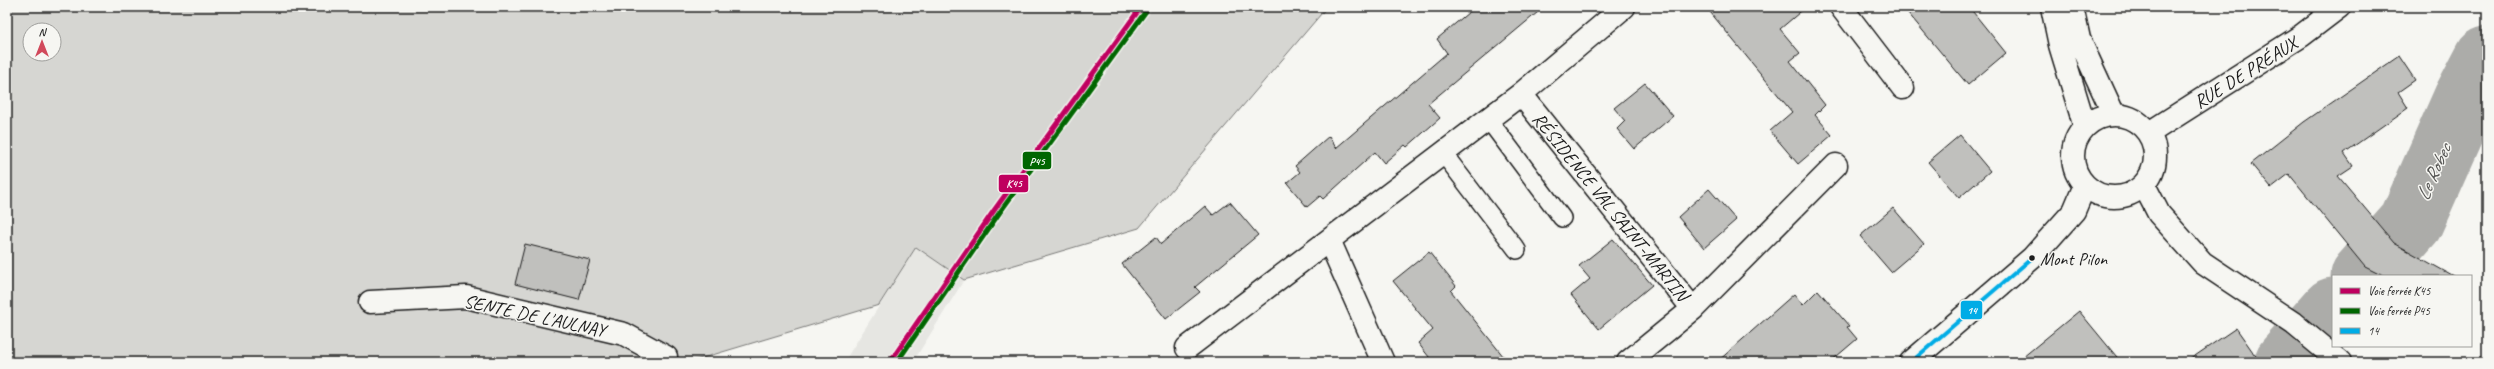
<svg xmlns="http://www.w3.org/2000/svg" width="2494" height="369" viewBox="0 0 2494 369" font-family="Caveat,sans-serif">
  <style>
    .built { fill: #e6e6e2 }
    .green { fill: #d6d6d2; stroke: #797977; fill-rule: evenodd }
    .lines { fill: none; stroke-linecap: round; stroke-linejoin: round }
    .river { stroke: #acaca9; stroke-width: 65 }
    .building { fill: #c0c0bd; stroke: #1c1c1c }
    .service-casing { stroke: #1c1c1c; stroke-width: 20 }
    .minor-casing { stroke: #1c1c1c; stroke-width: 25 }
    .tertiary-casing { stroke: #1c1c1c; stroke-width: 25 }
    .service { stroke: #f6f6f2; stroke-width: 17 }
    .minor { stroke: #f6f6f2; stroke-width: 22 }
    .tertiary { stroke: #f6f6f2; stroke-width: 22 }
    .bus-1-casing { stroke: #f6f6f2; stroke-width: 7 }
    .bus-1 { stroke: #00ace6; stroke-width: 4 }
    .rail-1-casing { stroke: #f6f6f2; stroke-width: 8 }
    .rail-2-casing { stroke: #f6f6f2; stroke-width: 8 }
    .rail-1 { stroke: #bf005f; stroke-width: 5 }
    .rail-2 { stroke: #060; stroke-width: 5 }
    .bus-dot { fill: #1c1c1c; stroke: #f6f6f2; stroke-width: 1.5 }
    .labels { text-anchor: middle; stroke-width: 3; stroke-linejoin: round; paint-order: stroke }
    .bus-label { font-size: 18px; fill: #1c1c1c; stroke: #f6f6f2; text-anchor: start }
    .street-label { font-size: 19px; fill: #1c1c1c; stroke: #f6f6f2 }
    .water-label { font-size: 20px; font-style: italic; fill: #565654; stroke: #f6f6f2 }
    .line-badge { stroke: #f6f6f2; stroke-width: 1.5 }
    .badge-label { font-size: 11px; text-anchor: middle; font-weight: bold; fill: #fff }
  </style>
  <rect width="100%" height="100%" fill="#f6f6f2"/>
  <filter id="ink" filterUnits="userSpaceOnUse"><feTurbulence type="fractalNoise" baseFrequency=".025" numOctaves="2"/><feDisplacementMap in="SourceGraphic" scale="8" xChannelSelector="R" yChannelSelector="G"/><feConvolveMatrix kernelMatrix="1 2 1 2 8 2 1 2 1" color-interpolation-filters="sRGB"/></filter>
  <g filter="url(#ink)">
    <path class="built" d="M916 247 964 280 913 362H844Z"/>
    <path class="green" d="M7 7H1327L1139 228 964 280 916 247 879 305 689 362H7ZM30 30H54V54H30Z"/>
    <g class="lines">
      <path class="river" d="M2363 276 2411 222 2466 98 2487 58
        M2287 362 2333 310"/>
    </g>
    <path class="building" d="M1475 7H1544L1428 104 1440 118 1407 147 1405 145 1384 163 1375 152 1323 199 1320 196 1307 207 1287 183 1300 172 1295 166 1329 136 1336 148 1447 53 1437 39Z
      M1706 7H1806L1780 29 1800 53 1790 61 1825 105 1815 115 1832 135 1798 164 1770 131 1792 112Z
      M1903 7H1969L2006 53 1968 85Z
      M2399 56 2415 80 2398 92 2408 108 2344 153 2353 166 2338 176 2394 243 2453 276H2383L2365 267 2289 174 2271 188 2251 164 2304 122Z
      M1645 83 1673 116 1634 149 1617 129 1625 121 1614 108Z
      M1960 135 1990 171 1959 198 1928 162Z
      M1709 189 1736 220 1704 248 1678 217Z
      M1230 202 1258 235 1195 287 1200 292 1166 319 1122 264 1156 237 1161 244 1205 206 1213 215Z
      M1893 208 1924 244 1891 272 1860 236Z
      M1613 239 1652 285 1599 329 1571 295 1590 279 1579 266Z
      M525 244 590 260 579 300 515 284Z
      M1429 252 1456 286 1451 291 1508 362H1433L1418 343 1433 330 1393 281Z
      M1818 290 1849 326 1847 327 1857 339 1830 362H1717L1794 294 1803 305Z
      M2079 311 2121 362H2017Z
      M2236 328 2260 362H2186Z"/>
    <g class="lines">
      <defs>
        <path id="service" d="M1488 119 1562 218
          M1443 153 1517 250"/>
        <path id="minor" d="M1841 7 1903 88
          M1521 94 1693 309
          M2144 185 2159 214 2203 263 2293 323 2340 362
          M1329 240 1383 362
          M370 302 466 297 624 334 666 357V362
          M1187 348 1521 94 1624 7
          M1628 362 1693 309 1836 165"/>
        <path id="tertiary" d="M2052 7 2060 45 2085 127
          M2072 7 2079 39 2114 115
          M2073 156a41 41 0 1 1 82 0a41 41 0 1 1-82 0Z
          M2149 133 2301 36 2339 7
          M1911 362 2032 258 2074 211 2085 185"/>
      </defs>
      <use href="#service" class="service-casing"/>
      <use href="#minor" class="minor-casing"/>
      <use href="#tertiary" class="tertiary-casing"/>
      <use href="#service" class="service"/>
      <use href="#minor" class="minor"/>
      <use href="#tertiary" class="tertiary"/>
      <defs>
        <path id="bus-1" d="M1911 362 2032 258"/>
      </defs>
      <use href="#bus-1" class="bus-1-casing"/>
      <use href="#bus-1" class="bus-1"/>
      <defs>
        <path id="rail-1" d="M890 362 995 209 1141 7"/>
        <path id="rail-2" d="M897 362 1000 212 1146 11"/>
      </defs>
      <use href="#rail-1" class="rail-1-casing"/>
      <use href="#rail-2" class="rail-2-casing"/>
      <use href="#rail-1" class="rail-1"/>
      <use href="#rail-2" class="rail-2"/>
    </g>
  </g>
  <circle class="bus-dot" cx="2032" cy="258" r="3.5"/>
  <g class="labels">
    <g class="bus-label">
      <text x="2040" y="265">Mont Pilon</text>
    </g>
    <g class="street-label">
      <text transform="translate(2245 72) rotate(-32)" y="7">RUE DE PRÉAUX</text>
      <text transform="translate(1611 206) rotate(51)" y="7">RÉSIDENCE VAL SAINT-MARTIN</text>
      <text transform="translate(535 315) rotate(12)" y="7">SENTE DE L'AULNAY</text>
    </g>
    <g class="water-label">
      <text transform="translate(2433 172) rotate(-66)" y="7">Le Robec</text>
    </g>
  </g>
  <g class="line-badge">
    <rect x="1022" y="151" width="30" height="19" rx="4" fill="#060"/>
    <rect x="998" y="174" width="31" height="19" rx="4" fill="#bf005f"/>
    <rect x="1960" y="300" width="23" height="20" rx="4" fill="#00ace6"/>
  </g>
  <g class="badge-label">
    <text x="1037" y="165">P45</text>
    <text x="1014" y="187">K45</text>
    <text x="1972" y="314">14</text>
  </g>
  <rect width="2494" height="369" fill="none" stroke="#f6f6f2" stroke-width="24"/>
  <rect x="12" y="12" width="2470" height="345" fill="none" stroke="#1c1c1c" stroke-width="1.5" filter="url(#ink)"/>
  <rect x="2332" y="275" width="140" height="72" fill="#f6f6f2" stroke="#9f9f9c"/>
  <rect x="2340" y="288" width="20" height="6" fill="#bf005f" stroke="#9f9f9c"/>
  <text x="2368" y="295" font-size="12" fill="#1c1c1c">Voie ferrée K45</text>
  <rect x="2340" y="308" width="20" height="6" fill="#006600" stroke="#9f9f9c"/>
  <text x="2368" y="315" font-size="12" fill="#1c1c1c">Voie ferrée P45</text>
  <rect x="2340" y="328" width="20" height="6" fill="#00ace6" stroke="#9f9f9c"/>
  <text x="2368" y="335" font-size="12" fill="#1c1c1c">14</text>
  <g transform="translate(42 42)"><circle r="19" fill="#f6f6f2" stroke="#9f9f9c"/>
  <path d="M0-3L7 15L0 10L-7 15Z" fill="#d1495b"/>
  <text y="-6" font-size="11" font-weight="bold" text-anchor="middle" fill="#1c1c1c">N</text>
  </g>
</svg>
